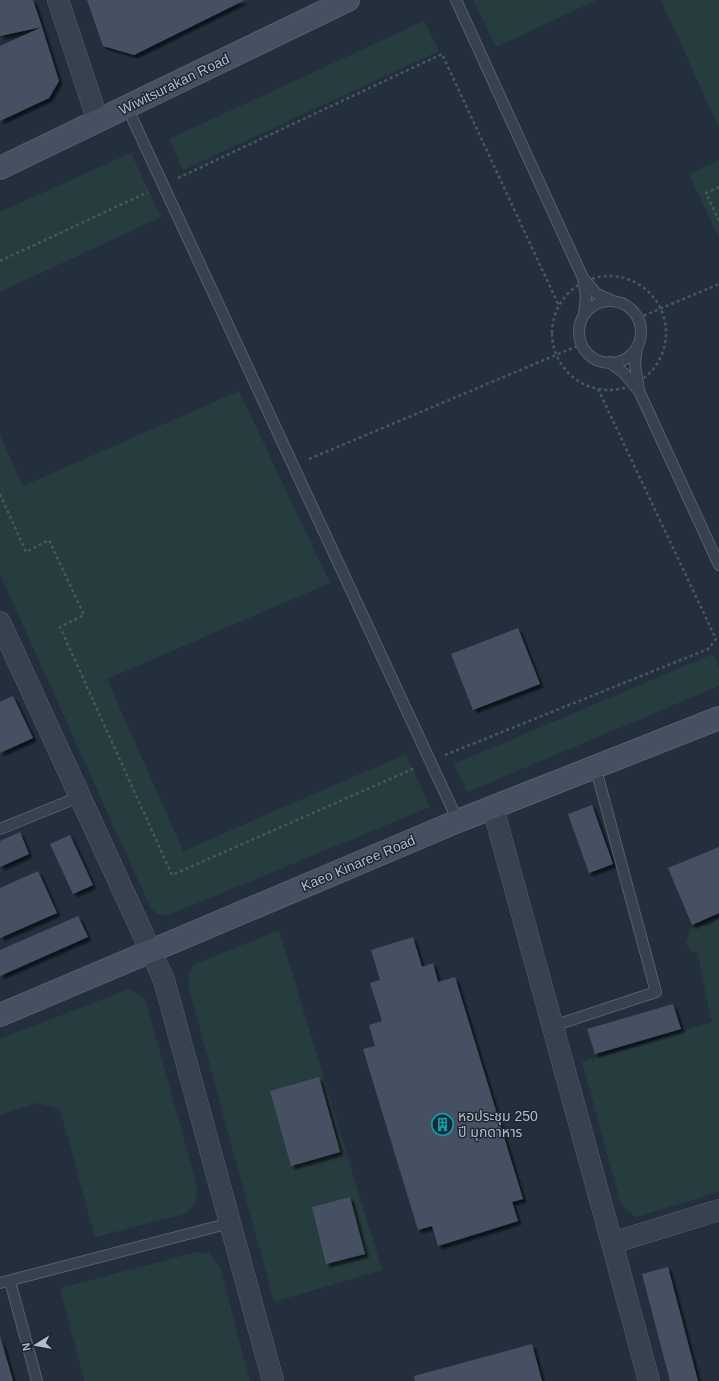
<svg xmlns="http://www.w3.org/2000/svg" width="719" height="1381" viewBox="0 0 719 1381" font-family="Arial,'Noto Sans Thai',sans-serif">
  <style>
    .green { fill: #263c3f }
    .building { fill: #455162; filter: url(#shadow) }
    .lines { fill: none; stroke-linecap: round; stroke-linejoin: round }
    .lane-casing { stroke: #565f6c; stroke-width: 12 }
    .street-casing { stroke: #565f6c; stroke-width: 22 }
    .secondary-casing { stroke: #565f6c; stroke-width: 24 }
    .path { stroke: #44595c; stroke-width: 2.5; stroke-dasharray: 3 3; stroke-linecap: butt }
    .lane { stroke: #38414e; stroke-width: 10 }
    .street { stroke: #38414e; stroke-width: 21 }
    .secondary { stroke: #465061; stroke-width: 22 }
    .labels { text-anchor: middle; stroke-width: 3; stroke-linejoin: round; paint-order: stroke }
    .street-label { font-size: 14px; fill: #b4bcc9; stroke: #1d2633 }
    .poi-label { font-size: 14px; fill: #b4bcc9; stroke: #1d2633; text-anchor: start }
  </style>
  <defs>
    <filter id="shadow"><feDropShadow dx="3.5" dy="3.5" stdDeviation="1" flood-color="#0009"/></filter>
  </defs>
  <rect width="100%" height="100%" fill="#242f3e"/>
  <path class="green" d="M473 0H597L496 47Z
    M661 0H719V128Z
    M424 21 439 51 183 170 169 139Z
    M131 153 161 217 0 292V212Z
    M719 160V238L689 174Z
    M239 391 330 583 107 679 183 851 406 754 430 807 171 914C161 917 157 915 150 907L0 574V435L23 486Z
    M713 654 719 667V686L467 792 454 764Z
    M719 917V1192L636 1217 621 1205 582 1062 712 1022 697 951 692 952 686 944 690 930 700 925 710 926 714 921Z
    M279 930 382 1270 274 1302 188 985 189 974 193 965Z
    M129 989 145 999 198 1189 194 1206 185 1214 95 1237 60 1109 37 1103 0 1115V1039Z
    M197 1252 209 1253 220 1267 250 1381H84L60 1288Z"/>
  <path class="building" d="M0 0H33L42 27 0 36Z
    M87 0H245L134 55 103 46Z
    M42 27 59 81 49 98 0 121V46Z
    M518 628 540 684 473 710 451 654Z
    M13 696 33 738 0 753V702Z
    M592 805 613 864 589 873 568 814Z
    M20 832 29 854 0 867V841Z
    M70 835 93 885 73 894 50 844Z
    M719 847V913L692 925 668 868Z
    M38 871 57 913 0 938V888Z
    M78 916 88 937 0 976V950Z
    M413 937 422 967 433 963 438 982 455 977 523 1199 512 1202 518 1221 438 1246 432 1226 418 1230 363 1049 375 1046 369 1025 382 1021 370 983 380 980 371 950Z
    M673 1004 681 1029 595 1054 587 1029Z
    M319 1077 340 1152 291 1166 270 1091Z
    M350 1197 365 1254 326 1264 312 1207Z
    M668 1267 698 1381H670L642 1274Z
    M0 1336 13 1381H0Z
    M532 1344 542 1381H415L414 1376Z"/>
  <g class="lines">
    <defs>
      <path id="lane" d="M456 0 583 278
        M127 107 458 821
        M579 332a31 31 0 1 1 62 0a31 31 0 1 1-62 0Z
        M584 314 586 297 583 278 597 294 611 300
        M609 362 624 373 639 391 635 364 637 347
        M639 391 719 565
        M0 829 79 797
        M553 1026 656 992 595 766
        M10 1281 37 1381
        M0 1283 230 1223"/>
      <path id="street" d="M58 0 98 121
        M0 622 164 980 273 1381
        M493 808 612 1243 649 1381
        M612 1243 719 1210"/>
      <path id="secondary" d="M0 168 348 0
        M0 1015 458 821 719 718"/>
    </defs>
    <use href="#lane" class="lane-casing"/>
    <use href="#street" class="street-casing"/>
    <use href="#secondary" class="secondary-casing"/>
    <path class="path" d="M178 178 442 54 559 306
      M719 187 706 193 719 221
      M0 261 148 192
      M552 333a57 57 0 1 1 114 0a57 57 0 1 1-114 0Z
      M638 318 719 284
      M309 459 582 344
      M0 494 26 552 49 540 84 615 60 627 172 875 415 768
      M445 755 708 649 716 639 598 389"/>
    <use href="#lane" class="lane"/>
    <use href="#street" class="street"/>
    <use href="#secondary" class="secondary"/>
  </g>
  <defs>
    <symbol id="building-ring" viewBox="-11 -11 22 22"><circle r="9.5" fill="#1d2633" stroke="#0f9aa8" stroke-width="1.5"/><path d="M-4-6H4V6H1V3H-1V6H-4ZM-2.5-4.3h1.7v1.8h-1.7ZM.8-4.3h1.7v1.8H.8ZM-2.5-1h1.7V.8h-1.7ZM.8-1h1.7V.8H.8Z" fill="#0f9aa8"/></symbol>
  </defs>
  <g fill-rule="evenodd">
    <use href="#building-ring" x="430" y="1112" width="25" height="25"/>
  </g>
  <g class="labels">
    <g class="street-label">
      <text transform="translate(174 84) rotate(-26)" y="5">Wiwitsurakan Road</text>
      <text transform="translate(358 863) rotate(-23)" y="5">Kaeo Kinaree Road</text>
    </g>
    <g class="poi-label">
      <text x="458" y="1121">หอประชุม 250<tspan x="458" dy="16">ปี มุกดาหาร</tspan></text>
    </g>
  </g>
  <g transform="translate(36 1345) rotate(259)" stroke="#1d2633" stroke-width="3" paint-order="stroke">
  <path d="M0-3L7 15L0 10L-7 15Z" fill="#b4bcc9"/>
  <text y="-6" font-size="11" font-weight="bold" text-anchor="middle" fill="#b4bcc9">N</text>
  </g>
</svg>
